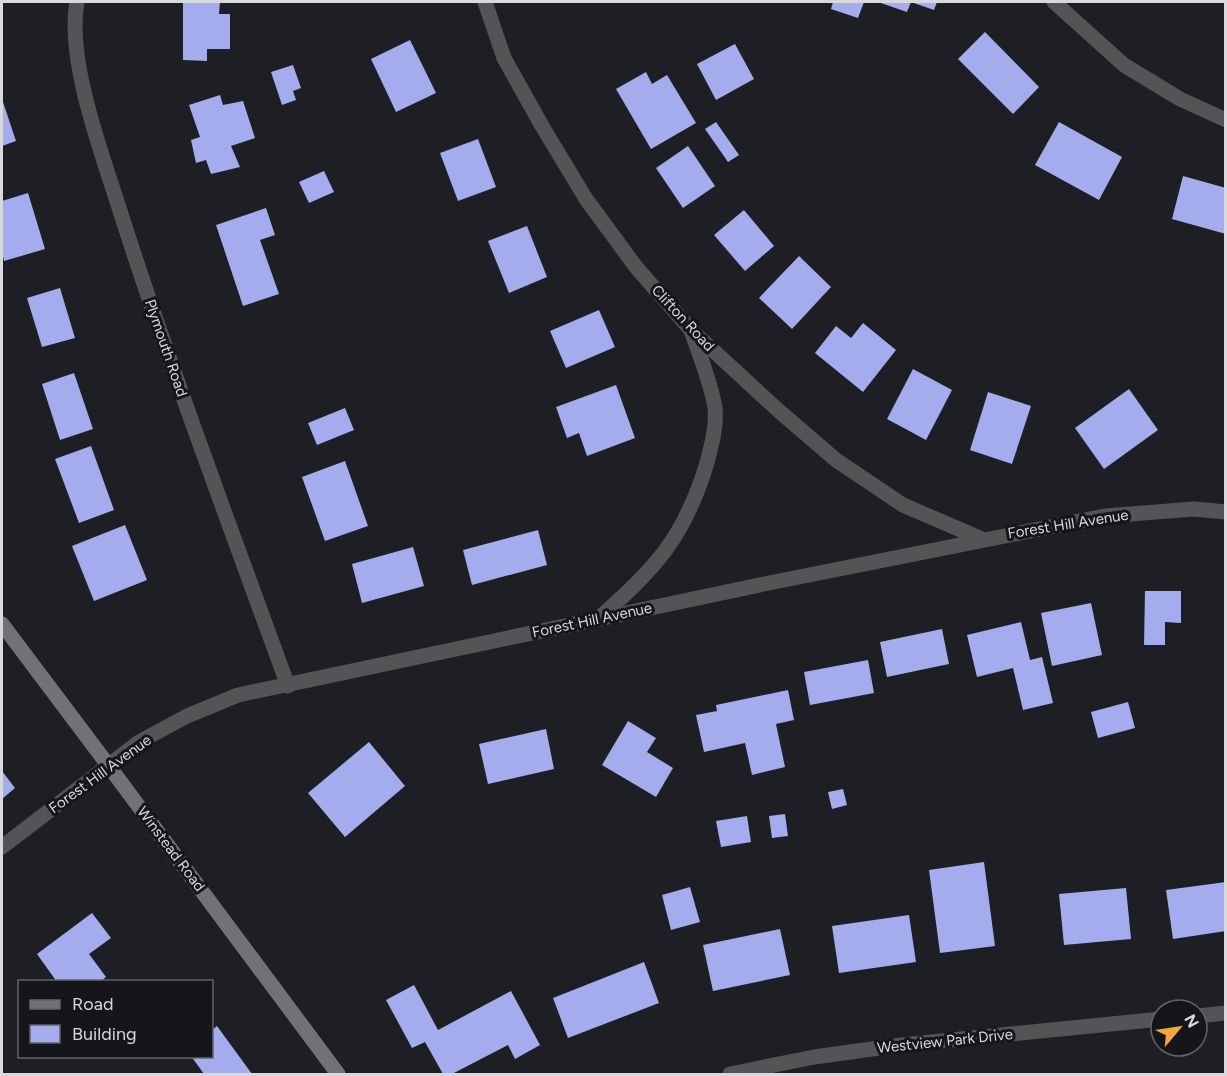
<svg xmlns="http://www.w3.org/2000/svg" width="1227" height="1076" viewBox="0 0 1227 1076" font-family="Figtree,sans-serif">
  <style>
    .building { fill: #a4acee }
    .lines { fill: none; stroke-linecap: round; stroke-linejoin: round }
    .street { stroke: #545457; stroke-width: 15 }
    .secondary { stroke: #727276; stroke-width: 15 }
    .labels { text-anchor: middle; stroke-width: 6; stroke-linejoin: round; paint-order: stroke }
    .street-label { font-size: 15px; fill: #d8d9dc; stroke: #15161a }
  </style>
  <rect width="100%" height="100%" fill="#1e1f24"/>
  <path class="building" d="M183 2H220L219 14H230V49H207V61L183 60Z
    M833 2H864L858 18 831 9Z
    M878 2H937L934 10 911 2 907 12Z
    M985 32 1039 87 1013 114 958 59Z
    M410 40 436 93 396 112 371 59Z
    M735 44 754 79 716 100 697 64Z
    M293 65 301 88 293 91 296 100 282 105 271 72Z
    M646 72 652 84 667 75 696 123 651 149 616 89Z
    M220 95 223 105 243 101 255 138 231 146 240 167 211 174 206 160 196 163 191 140 200 137 189 105Z
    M2 99 16 141 2 146Z
    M716 122 739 155 728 162 705 129Z
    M1059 122 1122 157 1099 200 1035 165Z
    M478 139 496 187 458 201 440 153Z
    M688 146 715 186 683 208 656 168Z
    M324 171 334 192 309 203 299 182Z
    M1183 176 1226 188V234L1172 219Z
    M28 193 45 249 4 261 2 252V201Z
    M266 208 275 235 260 240 279 294 243 306 216 225Z
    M744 210 774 246 745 271 714 235Z
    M527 226 547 277 509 293 488 241Z
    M799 256 831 287 792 329 759 298Z
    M60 288 75 338 42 347 27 298Z
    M599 310 615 347 566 368 550 331Z
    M863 323 896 350 863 392 815 353 836 326 851 338Z
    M913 369 952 390 926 440 887 419Z
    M74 373 93 429 60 440 42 384Z
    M616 385 635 438 587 456 579 433 567 438 556 407Z
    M1129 389 1158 430 1104 469 1075 428Z
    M988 392 1031 406 1012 464 970 450Z
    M345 408 354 430 317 445 308 423Z
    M91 446 114 510 79 523 55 459Z
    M345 461 368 526 325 541 302 477Z
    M125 525 147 580 94 601 72 546Z
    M538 530 547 565 472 585 463 550Z
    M413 547 424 586 362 603 352 564Z
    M1145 591H1181V623L1165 622V645H1144Z
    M1091 603 1102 655 1052 666 1041 613Z
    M1021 622 1030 660 1042 657 1053 703 1023 710 1013 668 977 677 967 635Z
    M942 629 949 664 887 677 880 642Z
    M868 660 874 693 810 705 804 672Z
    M788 690 794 720 776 724 785 767 752 775 745 743 704 752 696 715 717 711 716 705Z
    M1128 702 1135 728 1098 738 1091 712Z
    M628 721 656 738 647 752 673 768 656 797 602 765Z
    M546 729 554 769 488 784 479 744Z
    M369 742 405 786 345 837 308 793Z
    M2 771 15 788 2 799Z
    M843 789 847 805 832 809 828 792Z
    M785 814 788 836 772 838 769 816Z
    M747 816 751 842 721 847 716 821Z
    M984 862 995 946 940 953 929 870Z
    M1226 882V931L1173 939 1166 890Z
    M690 887 700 922 671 930 662 895Z
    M1126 888 1131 939 1064 945 1059 894Z
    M92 913 111 938 89 954 106 977 100 982H57L37 954Z
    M909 915 916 962 839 973 832 926Z
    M780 929 790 975 713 991 703 945Z
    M644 962 659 1003 568 1038 553 998Z
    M414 985 438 1030 511 991 540 1045 515 1059 508 1045 452 1074H443L425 1042 412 1048 386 1000Z
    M217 1026 252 1074H204L191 1056H212V1030Z"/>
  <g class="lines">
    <path class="street" d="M77 2C66 61 103 156 121 214 172 373 231 529 288 686
      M485 2 504 58 542 126 586 199 636 267 691 330 779 411 836 460 903 505 982 539
      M1054 2 1124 65 1180 99 1226 120
      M599 618C655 568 683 540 706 466 711 448 717 427 715 408 711 382 700 357 692 333
      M2 847 139 742 187 716 238 695 764 584 1105 516 1194 509 1226 512
      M1197 1016 1226 1013
      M730 1074 814 1057 901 1045 1161 1019"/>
    <path class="secondary" d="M2 624 108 765 338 1074"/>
  </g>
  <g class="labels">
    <g class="street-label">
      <text transform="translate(683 318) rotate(47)" y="5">Clifton Road</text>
      <text transform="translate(166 348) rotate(71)" y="5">Plymouth Road</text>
      <text transform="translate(1068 524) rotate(-9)" y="5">Forest Hill Avenue</text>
      <text transform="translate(592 620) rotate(-12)" y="5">Forest Hill Avenue</text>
      <text transform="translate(100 774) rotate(-36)" y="5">Forest Hill Avenue</text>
      <text transform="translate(171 849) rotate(53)" y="5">Winstead Road</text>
      <text transform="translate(945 1041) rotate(-6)" y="5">Westview Park Drive</text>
    </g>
  </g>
  <rect width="1227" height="1076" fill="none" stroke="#d8d9dc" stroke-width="6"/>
  <rect x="18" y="980" width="195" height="78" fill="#15161a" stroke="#636468" stroke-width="1.5"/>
  <rect x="30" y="1000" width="30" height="9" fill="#727276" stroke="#636468" stroke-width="1.5"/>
  <text x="72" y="1010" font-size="18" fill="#d8d9dc">Road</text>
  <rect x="30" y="1025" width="30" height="18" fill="#a4acee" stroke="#636468" stroke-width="1.5"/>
  <text x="72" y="1040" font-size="18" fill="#d8d9dc">Building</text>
  <g transform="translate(1179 1028) rotate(61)"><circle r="28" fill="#15161a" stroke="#636468" stroke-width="1.5"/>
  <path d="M0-4.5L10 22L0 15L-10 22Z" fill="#f3a542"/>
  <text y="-9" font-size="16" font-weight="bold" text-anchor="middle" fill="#d8d9dc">N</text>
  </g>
</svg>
